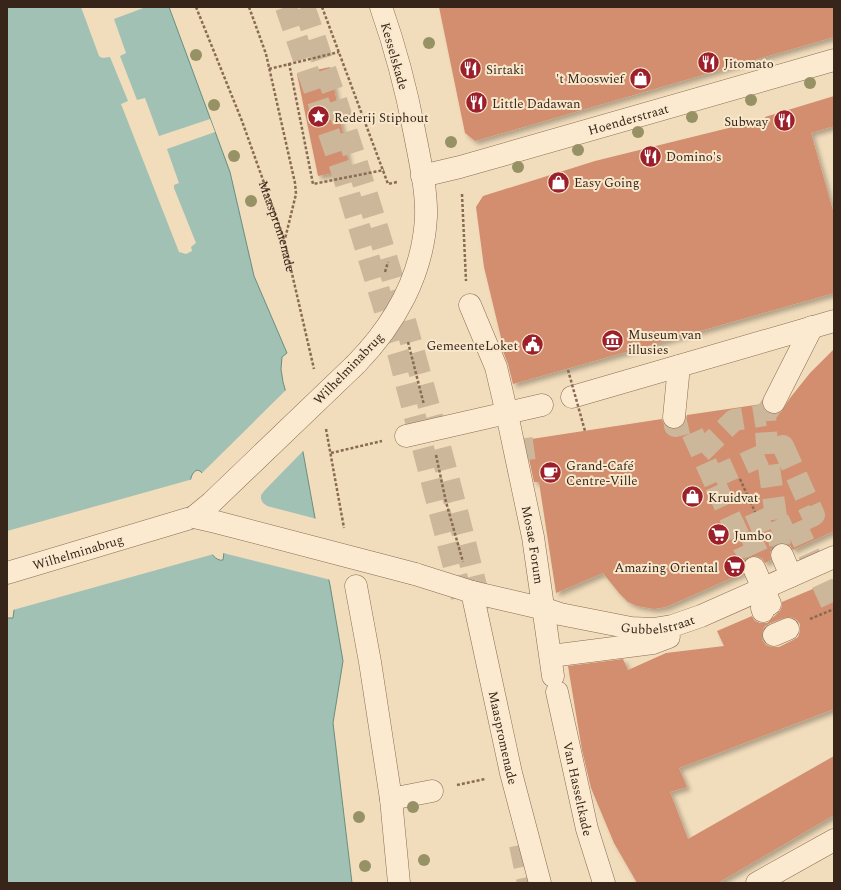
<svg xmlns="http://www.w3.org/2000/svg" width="841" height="890" viewBox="0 0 841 890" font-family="Spectral,serif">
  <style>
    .water { fill: #a0c1b4; stroke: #678f81; fill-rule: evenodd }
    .pier { fill: #f1dcbb }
    .building { fill: #d28e6e; fill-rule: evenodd; filter: url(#shadow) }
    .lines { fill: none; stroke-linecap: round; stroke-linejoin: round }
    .street-tunnel { stroke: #ccb79b; stroke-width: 22; stroke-dasharray: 22 11; stroke-linecap: butt }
    .secondary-tunnel { stroke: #ccb79b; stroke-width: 22; stroke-dasharray: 22 11; stroke-linecap: butt }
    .street-casing { stroke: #896b54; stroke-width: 23 }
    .path { stroke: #896b54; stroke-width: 2.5; stroke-dasharray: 3 2; stroke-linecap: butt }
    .street { stroke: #fbeacf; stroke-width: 22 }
    .street-bridge-casing { stroke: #896b54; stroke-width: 23; stroke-linecap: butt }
    .path-bridge { stroke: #896b54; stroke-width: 2.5; stroke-dasharray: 3 2; stroke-linecap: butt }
    .street-bridge { stroke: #fbeacf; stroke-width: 22 }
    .tree { fill: #969265 }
    .labels { text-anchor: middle; stroke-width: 4; stroke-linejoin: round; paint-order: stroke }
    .street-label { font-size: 13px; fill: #37251a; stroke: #f8e7cb }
    .poi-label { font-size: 13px; fill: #37251a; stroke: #f8e7cb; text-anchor: start }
  </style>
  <defs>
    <filter id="shadow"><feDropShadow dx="3.5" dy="3.5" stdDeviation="2" flood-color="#0004"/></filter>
  </defs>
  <rect width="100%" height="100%" fill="#f1dcbb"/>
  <path class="water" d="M7 7H169L230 172 254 276 287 353 282 357 281 369 283 382 303 452 315 518 330 585 343 661 333 723 352 883H7V618H13L15 602 7 576ZM197 470 200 471 204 475 225 544 223 560C216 562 209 551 206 545 201 535 200 522 197 511 195 503 191 494 190 487 190 480 191 473 197 470Z"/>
  <path class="pier" d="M81 7H146L114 19 126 53 120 56 137 100 145 98 159 136 210 119 215 132 167 149 179 183 174 185V188L196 243 191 247 192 251 186 254 179 252 121 104 128 101 110 57 102 58 99 56Z
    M287 389 304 450 265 490 261 495V499L263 503 267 506 317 519 331 580 223 553V544L205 483 201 474Z
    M193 479 192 487 208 544 214 554 13 610V602L7 583V531Z"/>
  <path class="building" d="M439 7H834V37L475 141 465 133Z
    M330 67 350 170 318 176 297 74Z
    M834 96V126L811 133 834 214V293L513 384 508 364 501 346H503L484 267 476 207 483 196 595 161 765 119V117Z
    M834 349V531L793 550 790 545 784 543 777 544 772 547 770 553 771 560 765 563 762 558 756 556 749 557 744 560 742 566 743 573 666 607 654 609 637 606 628 602 619 593 603 573 556 593 539 482H534L525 440 662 419 663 422 666 427 673 429 680 428 684 425 687 415 762 404 764 409 768 413 775 414 781 412 790 398 810 373Z
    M834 580V709L679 768 687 787 670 792 688 839 834 756V815L718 883H637L614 843 591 788 582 750 568 666 623 659 628 670 666 653 724 646 717 631 752 616 755 621 760 623H767L780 611 782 606V602ZM790 617 796 619 800 624V631L798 637 793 640 779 647H772L766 645 762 640V634L764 627 769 624 783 618Z"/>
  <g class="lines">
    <path class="street-tunnel" d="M774 402 765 415 768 460 780 545
      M674 417 675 426 688 423 719 492
      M783 446 814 515 744 547 712 478Z
      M520 450 534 448
      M701 452 734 420 765 415
      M755 512 766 537
      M795 523 834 609"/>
    <path class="secondary-tunnel" d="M286 7 341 168 399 356 464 605
      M304 7C315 37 324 67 335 97 392 265 439 437 482 610
      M520 845 528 883"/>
    <defs>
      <g id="street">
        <path id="s2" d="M422 176 460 167 834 60"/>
        <path id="s3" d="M470 305 496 367 507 414 533 537 553 676"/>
        <path d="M356 364C395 324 423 274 426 217 427 190 419 156 414 130 406 88 395 47 381 7"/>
        <path d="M572 397 834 321"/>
        <path d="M774 402 812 327"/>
        <path d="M674 417 679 366"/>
        <path d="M406 436 542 405"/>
        <path d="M782 555 791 576"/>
        <path d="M754 568 770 604 762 608 763 611"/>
        <path id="s4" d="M7 573 194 517"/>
        <path id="s5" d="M415 574 472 592 545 609 560 614 631 628 653 629 672 626 701 616 834 557"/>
        <path d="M356 586 370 662 391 799 399 883"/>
        <path id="s6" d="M472 592 511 773 540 883"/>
        <path d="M774 635 788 629"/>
        <path d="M551 656 653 643 669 637"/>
        <path id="s7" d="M557 692 587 829 604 883"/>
        <path d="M391 799 432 791"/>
        <path d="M757 883 834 840"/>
      </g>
    </defs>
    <use href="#street" class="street-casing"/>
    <g class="path">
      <path id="s1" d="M196 7 242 121 284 239 314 369"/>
      <path d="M249 7 266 54 295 183 296 194 285 239"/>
      <path d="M322 7 388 184 397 182"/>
      <path d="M289 63 313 184 384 170"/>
      <path d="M269 69 339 52"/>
      <path d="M462 194 466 281"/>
      <path d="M385 272 388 262"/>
      <path d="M408 342 424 405"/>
      <path d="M326 429 344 528"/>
      <path d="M331 453 382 441"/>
      <path d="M436 455 446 502 463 562"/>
      <path d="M740 479 755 512"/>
      <path d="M810 619 834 609"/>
      <path d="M457 785 485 779"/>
    </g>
    <use href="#street" class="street"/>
    <defs>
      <path id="street-bridge" d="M194 517 216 522 415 574
        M194 517 211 503 356 364"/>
    </defs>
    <use href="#street-bridge" class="street-bridge-casing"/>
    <path class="path-bridge" d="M568 370 585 431"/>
    <use href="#street-bridge" class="street-bridge"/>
  </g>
  <g class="tree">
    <circle cx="429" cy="43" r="6"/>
    <circle cx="196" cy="55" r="6"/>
    <circle cx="810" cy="83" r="6"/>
    <circle cx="751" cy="100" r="6"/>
    <circle cx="214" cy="105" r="6"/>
    <circle cx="692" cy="117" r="6"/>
    <circle cx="638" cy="132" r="6"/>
    <circle cx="451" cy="142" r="6"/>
    <circle cx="578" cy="150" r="6"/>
    <circle cx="234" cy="156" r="6"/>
    <circle cx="518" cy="167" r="6"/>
    <circle cx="251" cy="201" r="6"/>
    <circle cx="413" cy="807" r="6"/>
    <circle cx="359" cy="817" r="6"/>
    <circle cx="424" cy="860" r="6"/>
    <circle cx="365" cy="866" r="6"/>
  </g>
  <defs>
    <symbol id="restaurant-disc" viewBox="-11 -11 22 22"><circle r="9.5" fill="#9c202c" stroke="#f8e7cb"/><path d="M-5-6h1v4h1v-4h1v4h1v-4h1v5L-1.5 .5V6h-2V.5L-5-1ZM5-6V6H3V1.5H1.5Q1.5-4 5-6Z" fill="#fff"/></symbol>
    <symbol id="shop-disc" viewBox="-11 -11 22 22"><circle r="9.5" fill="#9c202c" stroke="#f8e7cb"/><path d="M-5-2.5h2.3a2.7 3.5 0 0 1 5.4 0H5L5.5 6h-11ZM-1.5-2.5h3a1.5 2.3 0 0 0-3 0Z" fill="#fff"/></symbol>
    <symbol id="sight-disc" viewBox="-11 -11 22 22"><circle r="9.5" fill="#9c202c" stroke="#f8e7cb"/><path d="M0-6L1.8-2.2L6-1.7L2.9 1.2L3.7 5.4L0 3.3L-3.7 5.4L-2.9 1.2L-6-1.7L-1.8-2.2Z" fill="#fff"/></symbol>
    <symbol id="museum-disc" viewBox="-11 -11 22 22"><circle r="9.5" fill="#9c202c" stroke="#f8e7cb"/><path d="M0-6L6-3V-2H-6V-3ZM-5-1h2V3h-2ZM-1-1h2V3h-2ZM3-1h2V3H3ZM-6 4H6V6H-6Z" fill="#fff"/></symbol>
    <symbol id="civic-disc" viewBox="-11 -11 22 22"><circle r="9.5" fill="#9c202c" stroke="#f8e7cb"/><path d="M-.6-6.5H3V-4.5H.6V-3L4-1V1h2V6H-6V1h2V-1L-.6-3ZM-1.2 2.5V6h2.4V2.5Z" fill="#fff"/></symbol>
    <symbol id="cafe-disc" viewBox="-11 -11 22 22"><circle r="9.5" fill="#9c202c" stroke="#f8e7cb"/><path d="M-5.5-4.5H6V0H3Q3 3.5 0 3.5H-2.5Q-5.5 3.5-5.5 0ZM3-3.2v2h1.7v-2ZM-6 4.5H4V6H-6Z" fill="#fff"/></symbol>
    <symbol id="supermarket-disc" viewBox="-11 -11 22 22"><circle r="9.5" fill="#9c202c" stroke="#f8e7cb"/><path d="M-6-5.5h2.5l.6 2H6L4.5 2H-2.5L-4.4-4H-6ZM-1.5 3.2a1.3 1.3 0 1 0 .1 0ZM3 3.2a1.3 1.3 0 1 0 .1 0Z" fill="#fff"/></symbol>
  </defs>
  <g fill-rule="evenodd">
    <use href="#restaurant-disc" x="696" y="50" width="25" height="25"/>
    <use href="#restaurant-disc" x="458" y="56" width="25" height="25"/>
    <use href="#shop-disc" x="628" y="66" width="25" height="25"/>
    <use href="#restaurant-disc" x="464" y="90" width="25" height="25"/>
    <use href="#sight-disc" x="306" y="104" width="25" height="25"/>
    <use href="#restaurant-disc" x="772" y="108" width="25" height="25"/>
    <use href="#restaurant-disc" x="638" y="144" width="25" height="25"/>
    <use href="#shop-disc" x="546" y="170" width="25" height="25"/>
    <use href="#museum-disc" x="600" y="328" width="25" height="25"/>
    <use href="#civic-disc" x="520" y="332" width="25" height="25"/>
    <use href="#cafe-disc" x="538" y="460" width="25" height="25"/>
    <use href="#shop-disc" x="680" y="484" width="25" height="25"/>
    <use href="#supermarket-disc" x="706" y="522" width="25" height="25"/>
    <use href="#supermarket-disc" x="722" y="554" width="25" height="25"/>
  </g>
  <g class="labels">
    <g class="street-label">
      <text transform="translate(395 56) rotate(74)" y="5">Kesselskade</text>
      <text dy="5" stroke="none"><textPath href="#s2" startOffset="214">Hoenderstraat</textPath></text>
      <text dy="5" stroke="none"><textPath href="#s1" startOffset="234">Maaspromenade</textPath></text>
      <text transform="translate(348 368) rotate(-46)" y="5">Wilhelminabrug</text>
      <text dy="5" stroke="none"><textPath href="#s3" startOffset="249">Mosae Forum</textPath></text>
      <text dy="5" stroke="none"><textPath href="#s4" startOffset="74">Wilhelminabrug</textPath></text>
      <text dy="5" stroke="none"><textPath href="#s5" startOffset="250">Gubbelstraat</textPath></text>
      <text dy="5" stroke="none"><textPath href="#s6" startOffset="149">Maaspromenade</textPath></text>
      <text dy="5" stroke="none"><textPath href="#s7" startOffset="99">Van Hasseltkade</textPath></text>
    </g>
    <g class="poi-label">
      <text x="724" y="68">Jitomato</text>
      <text x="486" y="74">Sirtaki</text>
      <text x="624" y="83" text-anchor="end">'t Mooswief</text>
      <text x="492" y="108">Little Dadawan</text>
      <text x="334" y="122">Rederij Stiphout</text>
      <text x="768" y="126" text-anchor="end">Subway</text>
      <text x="666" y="161">Domino's</text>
      <text x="574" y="187">Easy Going</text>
      <text x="628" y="339">Museum van<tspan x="628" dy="15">illusies</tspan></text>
      <text x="518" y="350" text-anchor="end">GemeenteLoket</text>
      <text x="566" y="470">Grand-Café<tspan x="566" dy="15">Centre-Ville</tspan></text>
      <text x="708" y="502">Kruidvat</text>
      <text x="734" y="540">Jumbo</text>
      <text x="718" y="572" text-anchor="end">Amazing Oriental</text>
    </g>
  </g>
  <rect width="841" height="890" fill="none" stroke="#37251a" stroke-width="16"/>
</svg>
